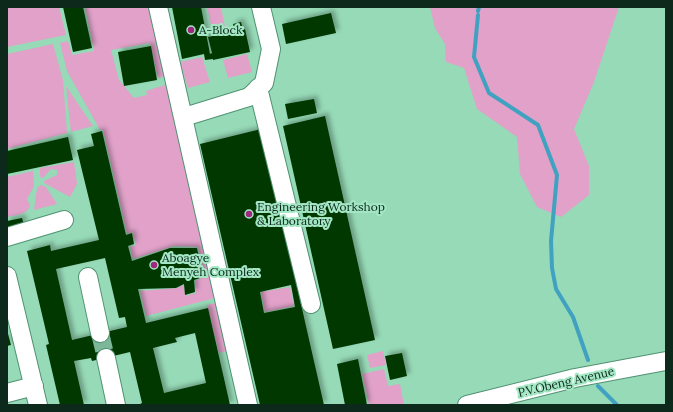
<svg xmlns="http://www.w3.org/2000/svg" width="673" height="412" viewBox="0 0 673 412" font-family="Lora,serif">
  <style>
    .green { fill: #e1a1c9 }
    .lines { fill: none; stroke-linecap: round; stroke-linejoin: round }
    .stream { stroke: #40a2c0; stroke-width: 4 }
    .building { fill: #023700; fill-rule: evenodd; filter: url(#shadow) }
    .minor-tunnel { stroke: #7bb798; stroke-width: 18; stroke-dasharray: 18 9; stroke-linecap: butt }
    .minor-casing { stroke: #509272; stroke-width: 20 }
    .minor { stroke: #fff; stroke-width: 18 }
    .poi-dot { fill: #9f277e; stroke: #a3e7c4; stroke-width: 1.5 }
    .labels { text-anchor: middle; stroke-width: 4; stroke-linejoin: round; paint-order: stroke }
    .poi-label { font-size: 12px; fill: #0d291c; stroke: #a3e7c4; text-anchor: start }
    .street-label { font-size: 12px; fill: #0d291c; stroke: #a3e7c4 }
  </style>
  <defs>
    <filter id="shadow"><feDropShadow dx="3.5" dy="-3.5" stdDeviation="2" flood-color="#0004"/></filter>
  </defs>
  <rect width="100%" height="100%" fill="#96dab7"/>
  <path class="green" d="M7 7H59L66 35 7 47Z
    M85 7H151L167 76 158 78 150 43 111 50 119 80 134 98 147 95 146 91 168 84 215 298 146 316 140 291 177 288 184 285 185 296 196 293 195 281 203 277 198 247 174 246 133 259 130 247 136 245 132 232 127 234 103 130H100L67 71 60 43 68 41 72 55 94 51Z
    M207 7H221L225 27 212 30Z
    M430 7H619L594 82 574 129 589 166V195L561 217 537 207 520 174 517 137 477 109 464 68 446 62 445 44 435 28Z
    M53 44 63 80 67 133 7 149V54Z
    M247 54 252 72 228 78 223 60Z
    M202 57 210 82 188 88 180 62Z
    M66 86 93 126 71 132Z
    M74 162 77 184 70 197 44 183V181L57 175V170L51 169 43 178 40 177V168Z
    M33 171 34 186 27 199 30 205C28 215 16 215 7 217V177Z
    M41 185 46 187 57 204 34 210 37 188Z
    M290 287 294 306 265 312 261 292Z
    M216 303 227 351 219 353 207 305Z
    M383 351 386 365 370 368 367 355Z
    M384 369 388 386 400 384 404 405H369L362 374Z"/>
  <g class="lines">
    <path class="stream" d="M478 11 479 7
      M478 15 474 57 489 93 538 125 557 175 551 241 552 268 556 289 573 317 588 360
      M598 386 617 405"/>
  </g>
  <path class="building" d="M63 7H83L92 48 73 52Z
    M172 7H201L210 54 212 53 208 37 235 31 233 24 241 22 243 30 245 29 250 52 213 60V59L205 60 204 54 182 59Z
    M331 13 336 33 286 44 282 24Z
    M151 46 157 80 124 86 118 52Z
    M314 99 317 113 288 119 285 104Z
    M325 116 375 340 333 349 283 126Z
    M261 129 324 405H260L200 144ZM291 285 295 307 264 313 260 292Z
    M102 131 126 235 132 233 134 244 128 246 132 261 170 248H197L203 277 194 280 195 292 185 295 184 284 176 288 138 289 146 323 208 308 230 405H138L142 403 130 352 92 361 91 358 74 361 84 405H60L46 345 49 344 27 251 50 245 51 251 99 240 77 150 94 146 91 134ZM105 258 119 318 125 317 127 327 72 340 56 269ZM195 333 206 383 164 393 153 348 177 342 175 338Z
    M68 137 73 160 7 174V151Z
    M22 218 24 225 7 229V221Z
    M7 330 11 345 7 346Z
    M402 353 407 376 390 380 385 356Z
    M358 359 367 405H345L337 364Z"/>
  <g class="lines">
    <path class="minor-tunnel" d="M100 333 106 358"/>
    <defs>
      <path id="minor" d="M158 7 248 405
        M258 88 311 304
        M184 117 249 97 264 83 271 49 261 7
        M7 237 64 220
        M7 276 38 405
        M88 277 100 333
        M106 358 116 405
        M7 393 34 386
        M467 405 575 378 666 361"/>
    </defs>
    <use href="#minor" class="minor-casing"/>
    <use href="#minor" class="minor"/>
  </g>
  <g class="poi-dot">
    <circle cx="191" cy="30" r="4"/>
    <circle cx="249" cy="214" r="4"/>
    <circle cx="154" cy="265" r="4"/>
  </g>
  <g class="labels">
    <g class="poi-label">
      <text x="199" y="34">A-Block</text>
      <text x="257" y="211">Engineering Workshop<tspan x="257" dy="14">&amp; Laboratory</tspan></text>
      <text x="162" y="262">Aboagye<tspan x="162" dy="14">Menyeh Complex</tspan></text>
    </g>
    <g class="street-label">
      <text transform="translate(566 382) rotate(-13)" y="4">P.V.Obeng Avenue</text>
    </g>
  </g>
  <rect width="673" height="412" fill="none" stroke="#0d291c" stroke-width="16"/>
</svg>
